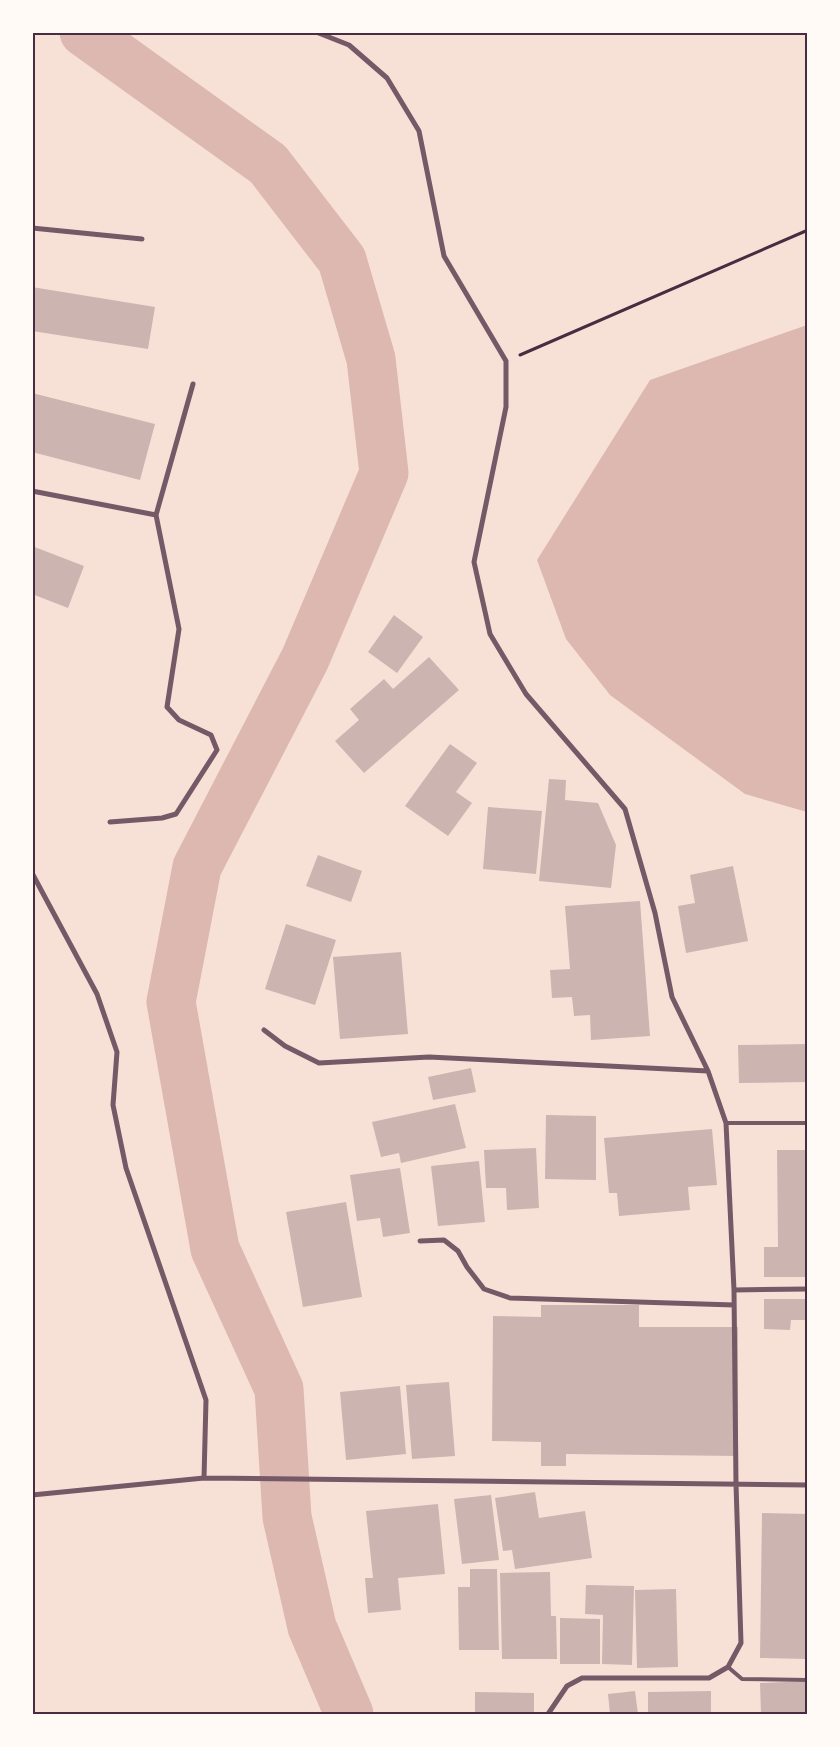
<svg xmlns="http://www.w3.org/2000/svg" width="840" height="1747" viewBox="0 0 840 1747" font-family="'Sofia Sans Condensed',sans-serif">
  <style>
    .water { fill: #dcb8b0 }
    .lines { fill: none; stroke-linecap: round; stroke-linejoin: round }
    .river { stroke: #dcb8b0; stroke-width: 49 }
    .building { fill: #ccb4b1 }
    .path { stroke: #4a2c40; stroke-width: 3 }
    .service { stroke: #755966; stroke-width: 4 }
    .minor { stroke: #755966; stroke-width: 5 }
    .neatline { fill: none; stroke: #4a2c40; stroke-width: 2 }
  </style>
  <rect width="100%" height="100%" fill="#f7e1d7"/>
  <path class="water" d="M807 325V812L745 794 610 695 566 639 537 560 650 380Z"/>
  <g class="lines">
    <path class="river" d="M84 32 268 164 342 260 371 359 384 473 305 659 197 867 171 1002 215 1249 279 1389 287 1517 312 1627 349 1714"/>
  </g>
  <path class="building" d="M32 287 155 307 148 349 32 331Z
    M32 393 155 424 140 480 32 452Z
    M32 546 84 566 68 608 32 594Z
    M394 615 423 637 397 673 368 652Z
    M429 657 459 690 364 773 335 741 359 720 350 709 384 679 393 689Z
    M450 744 477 763 456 792 472 803 448 836 405 806Z
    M549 779 566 780 565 800 598 803 616 845 611 888 539 881Z
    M488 807 542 811 536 874 483 869Z
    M318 855 362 871 351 902 306 886Z
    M733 866 748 941 686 953 678 906 695 903 690 875Z
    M640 901 650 1036 591 1040 590 1015 574 1016 572 997 552 998 550 970 570 969 565 906Z
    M286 924 336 940 315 1005 265 989Z
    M401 952 408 1034 340 1039 333 957Z
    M808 1044V1082L739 1083 738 1045Z
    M471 1068 476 1092 433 1100 428 1077Z
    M455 1104 466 1148 401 1163 399 1153 381 1157 372 1122Z
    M546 1115 596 1116V1180L545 1179Z
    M712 1129 717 1185 688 1187 690 1210 619 1216 617 1193H609L604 1138Z
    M536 1148 539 1208 507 1210 506 1188H486L484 1150Z
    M777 1150H808V1277H764V1247H778Z
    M479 1161 485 1222 438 1226 431 1166Z
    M400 1168 410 1233 383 1237 380 1218 357 1221 350 1175Z
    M346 1202 362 1297 303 1307 286 1212Z
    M764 1299H808V1320H791L790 1330 764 1329Z
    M541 1305H639V1327H738V1456L566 1454V1466H541V1442L492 1441 493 1316 541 1317Z
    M449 1382 455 1456 412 1459 406 1385Z
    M400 1386 406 1454 346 1460 340 1392Z
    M535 1492 539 1518 585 1511 592 1558 515 1569 512 1550 503 1551 495 1498Z
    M491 1495 499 1560 462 1564 454 1499Z
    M438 1504 445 1574 398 1578 401 1610 368 1613 365 1578H373L366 1511Z
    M762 1513 808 1514V1659L760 1658Z
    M470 1569H497L499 1650H459L458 1587H470Z
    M550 1572 551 1616H556L557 1659H502L500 1573Z
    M586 1585 634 1586 632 1665 602 1664 603 1615 585 1614Z
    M676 1589 678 1667 637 1668 635 1590Z
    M560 1618 600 1619V1664H560Z
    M786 1682H808V1714H761L760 1683Z
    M635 1691 638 1714H610L608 1694Z
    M711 1691V1714H648V1692Z
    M475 1692 534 1693V1714H475Z"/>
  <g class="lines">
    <path class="path" d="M520 355 808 230"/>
    <path class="service" d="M726 1123H808
      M728 1667 742 1679 808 1680"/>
    <path class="minor" d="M316 32 349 45 387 78 419 131 444 256 506 361V407L474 562 490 634 526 694 625 809 655 913 672 997 708 1071 726 1123 734 1290 736 1484 741 1643 728 1667 709 1678H582L567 1686 548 1714
      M32 228 142 239
      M32 491 156 515
      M110 822 162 818 176 814 217 750 211 735 179 720 167 707 179 629 156 515 193 384
      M32 873 97 994 117 1052 113 1105 126 1168 206 1400 204 1478
      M264 1030 285 1046 319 1063 429 1057 708 1071
      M420 1241 444 1240 458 1251 467 1267 484 1289 510 1298 734 1305
      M734 1290 808 1289
      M32 1495 204 1478 808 1485"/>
  </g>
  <rect width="840" height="1747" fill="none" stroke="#fffaf5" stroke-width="68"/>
  <rect x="34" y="34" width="772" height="1679" class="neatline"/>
</svg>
